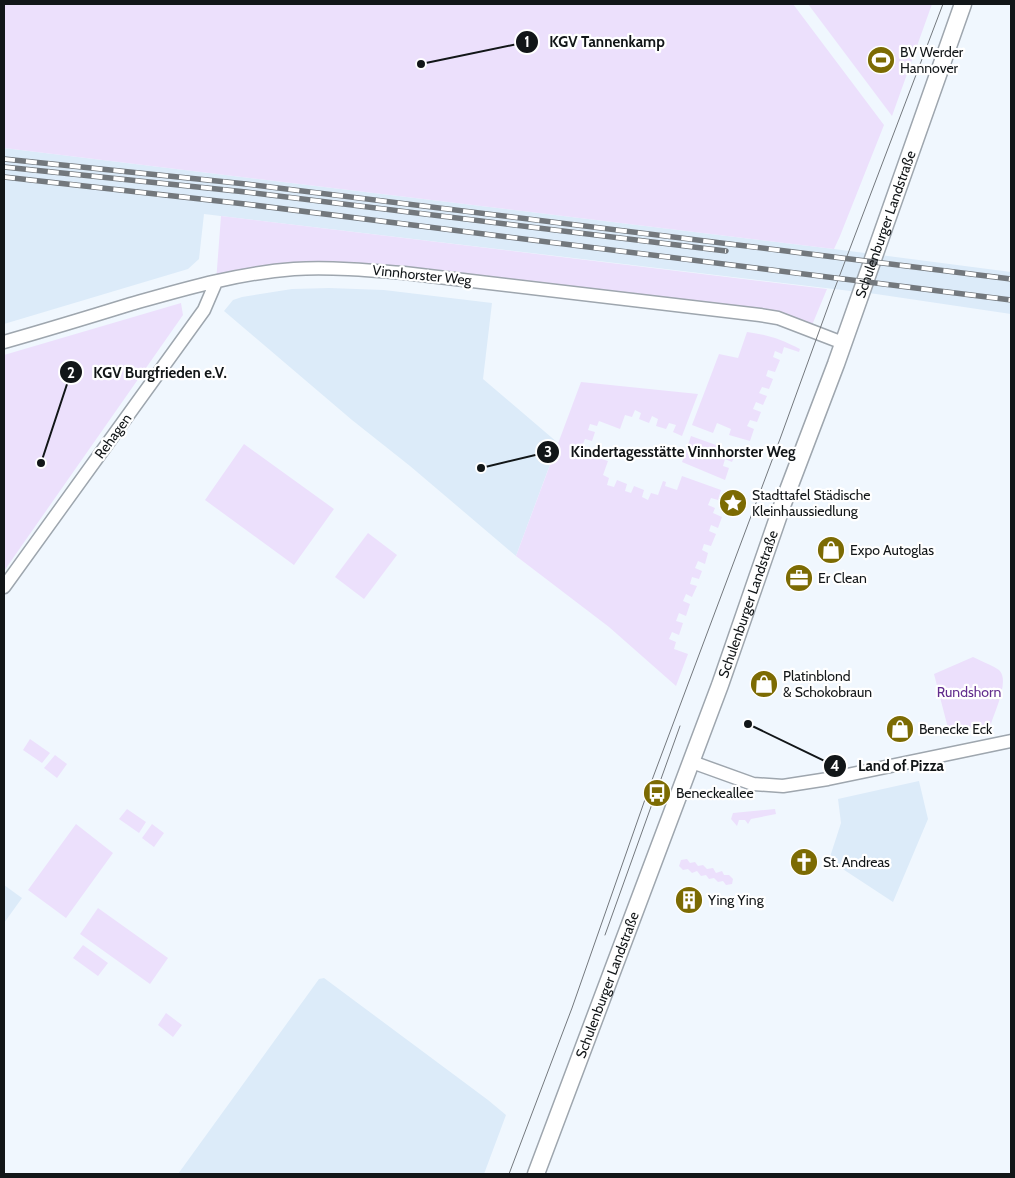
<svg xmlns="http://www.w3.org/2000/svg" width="1015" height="1178" viewBox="0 0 1015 1178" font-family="Cabin,sans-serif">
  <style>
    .built { fill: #dcebf9 }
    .green { fill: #ece0fc }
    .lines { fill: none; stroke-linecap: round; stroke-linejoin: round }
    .minor-casing { stroke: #9ea6ae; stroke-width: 15 }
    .major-casing { stroke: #9ea6ae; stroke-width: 19 }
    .minor { stroke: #fff; stroke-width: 12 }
    .major { stroke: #fff; stroke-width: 16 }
    .tram { stroke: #73787d; stroke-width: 1 }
    .rail-casing { stroke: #73787d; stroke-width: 5.5 }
    .rail { stroke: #fff; stroke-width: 4; stroke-dasharray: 11; stroke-linecap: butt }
    .labels { text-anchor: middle; stroke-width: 4.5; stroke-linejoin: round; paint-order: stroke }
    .poi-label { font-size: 14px; fill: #121618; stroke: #fff; text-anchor: start }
    .street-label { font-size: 14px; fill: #121618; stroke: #fff }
    .park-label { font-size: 14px; fill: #622d8e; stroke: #fff }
    .leader { fill: none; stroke: #121618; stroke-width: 2 }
    .callout-dot { fill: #121618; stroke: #fff; stroke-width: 2 }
    .mark-label { font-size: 15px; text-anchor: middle; font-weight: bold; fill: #fff }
    .callout-label { font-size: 15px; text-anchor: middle; font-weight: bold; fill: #121618; stroke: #fff; stroke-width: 4.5; stroke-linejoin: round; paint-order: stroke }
  </style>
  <rect width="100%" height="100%" fill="#f0f7fe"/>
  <path class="built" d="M4 148 834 249 1011 272V314L876 294 204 214 199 259 188 269 4 324Z
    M329 288 384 290 492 303 483 379 558 443 516 556 410 466 352 420 224 311 233 300 242 297 292 289Z
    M919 781 928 819 893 902 829 860 841 823 838 799Z
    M4 885 22 898 4 923Z
    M324 978 488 1100 506 1115 484 1174H178L319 979Z"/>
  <path class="green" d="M4 4H793L884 125 840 236 834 249 4 148Z
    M808 4H932L892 116Z
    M221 216 827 289 810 330 778 318 361 269 216 282Z
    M181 303 183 315 4 571V355Z
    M747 332C769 335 780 339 800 349L799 352 784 347 782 354 775 351 773 357 780 360 775 372 768 370 766 376 773 379 769 389 762 387 759 393 767 396 763 405 756 402 753 409 761 412 757 422 750 420 747 426 754 429 750 441 729 435 731 429 717 423 713 433 692 425 719 354 738 358Z
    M581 382 698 394 682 436 673 432 676 425 669 423 666 429 656 426 658 419 652 416 649 423 639 419 641 413 635 410 632 417 625 415 620 429 599 421 597 426 590 424 588 430 595 432 592 441 585 439 582 446 589 448 587 454 608 461 603 475 609 478 607 485 614 487 617 480 627 484 625 491 631 493 634 486 644 490 642 497 648 500 651 493 658 495 663 481 666 482 665 486 677 490 682 476 721 490 718 500 711 498 708 505 715 508 713 513 722 517 718 528 711 525 709 531 716 534 711 546 704 544 702 550 708 553 705 564 698 561 695 568 702 571 699 579 692 577 690 584 697 586 692 597 686 594 683 601 690 604 686 616 679 613 676 621 683 623 679 635 672 632 669 639 676 642 674 649 688 654 676 686 609 627 516 556Z
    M691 436 727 449 726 453 734 457 732 462 725 459 723 466 729 468 725 480 682 462Z
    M244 444 334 509 294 565 205 500Z
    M368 533 397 555 364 599 335 577Z
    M973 657C979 660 994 666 999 670 1010 680 995 711 991 724L949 732 934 674Z
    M30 739 50 753 42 763 23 750Z
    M55 755 67 764 57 778 44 768Z
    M127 809 146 822 139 833 119 819Z
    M775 809 776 814 751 819 748 824 745 820H739L737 826 731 819 733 813Z
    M76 824 113 853 66 918 28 890Z
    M152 824 164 833 154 847 142 838Z
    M687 859 690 863 695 862 698 866 703 865 707 869 713 868 716 873 722 871 724 875H729L733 879 732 884 726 885 723 881 718 882 714 878 709 879 706 875 701 876 697 871 692 873 688 869 683 870 679 866 681 860Z
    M98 908 168 958 150 984 80 934Z
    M83 945 108 963 98 976 73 958Z
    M166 1013 182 1025 173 1037 158 1025Z"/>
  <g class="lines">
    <defs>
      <path id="minor" d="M4 342C46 330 89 317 131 304 184 289 238 273 294 269 330 267 367 270 404 273L760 315 778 318 843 343
        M4 587 204 310 216 282
        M692 762 753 784 783 786 828 779 1011 741"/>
      <g id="major">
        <path id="s1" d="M536 1174 720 685 782 506 836 364 963 4"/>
      </g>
    </defs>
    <use href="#minor" class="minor-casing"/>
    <use href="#major" class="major-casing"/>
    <use href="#minor" class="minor"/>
    <use href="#major" class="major"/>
    <path class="tram" d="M605 935 680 726
      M509 1174 572 1008 649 788 780 439 833 293 943 4"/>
    <defs>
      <path id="rail" d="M4 159 246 184 1011 279
        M4 167 246 192 726 251
        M4 177 245 204 1011 300"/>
    </defs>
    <use href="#rail" class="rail-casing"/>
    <use href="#rail" class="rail"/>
  </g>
  <defs>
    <symbol id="stadium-disc" viewBox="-11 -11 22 22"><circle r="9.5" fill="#7c6b03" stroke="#fff"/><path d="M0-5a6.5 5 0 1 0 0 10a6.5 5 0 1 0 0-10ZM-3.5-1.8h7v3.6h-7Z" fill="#fff"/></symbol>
    <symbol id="sight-disc" viewBox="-11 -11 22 22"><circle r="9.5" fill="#7c6b03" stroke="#fff"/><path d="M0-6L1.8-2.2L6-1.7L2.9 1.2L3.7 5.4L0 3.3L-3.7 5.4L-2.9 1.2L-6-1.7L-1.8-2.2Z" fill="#fff"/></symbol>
    <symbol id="shop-disc" viewBox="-11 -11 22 22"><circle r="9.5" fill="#7c6b03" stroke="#fff"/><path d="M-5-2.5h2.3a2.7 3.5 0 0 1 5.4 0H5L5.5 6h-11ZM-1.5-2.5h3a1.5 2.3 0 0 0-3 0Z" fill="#fff"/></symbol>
    <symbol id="office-disc" viewBox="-11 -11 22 22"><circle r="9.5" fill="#7c6b03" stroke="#fff"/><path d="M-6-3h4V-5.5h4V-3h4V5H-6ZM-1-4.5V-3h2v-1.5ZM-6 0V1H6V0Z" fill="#fff"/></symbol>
    <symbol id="bus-disc" viewBox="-11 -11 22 22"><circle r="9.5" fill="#7c6b03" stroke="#fff"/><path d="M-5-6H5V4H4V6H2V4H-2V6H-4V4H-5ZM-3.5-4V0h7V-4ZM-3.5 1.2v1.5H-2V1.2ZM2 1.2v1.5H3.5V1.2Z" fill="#fff"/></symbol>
    <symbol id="church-disc" viewBox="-11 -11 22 22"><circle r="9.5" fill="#7c6b03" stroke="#fff"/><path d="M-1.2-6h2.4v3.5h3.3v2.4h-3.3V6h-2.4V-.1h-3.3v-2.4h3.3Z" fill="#fff"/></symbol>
    <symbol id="building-disc" viewBox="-11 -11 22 22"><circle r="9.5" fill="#7c6b03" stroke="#fff"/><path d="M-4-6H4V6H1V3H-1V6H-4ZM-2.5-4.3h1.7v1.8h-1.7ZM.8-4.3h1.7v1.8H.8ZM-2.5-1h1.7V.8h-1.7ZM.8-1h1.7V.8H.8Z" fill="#fff"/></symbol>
  </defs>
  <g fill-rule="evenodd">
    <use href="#stadium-disc" x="865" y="44" width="32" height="32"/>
    <use href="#sight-disc" x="717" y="487" width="32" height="32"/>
    <use href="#shop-disc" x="815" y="534" width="32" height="32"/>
    <use href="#office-disc" x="783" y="562" width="32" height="32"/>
    <use href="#shop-disc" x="748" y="668" width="32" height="32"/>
    <use href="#shop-disc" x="884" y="713" width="32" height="32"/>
    <use href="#bus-disc" x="641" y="777" width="32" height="32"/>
    <use href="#church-disc" x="788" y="846" width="32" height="32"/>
    <use href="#building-disc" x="673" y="884" width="32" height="32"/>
  </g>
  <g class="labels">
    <g class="poi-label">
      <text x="900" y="57">BV Werder<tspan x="900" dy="16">Hannover</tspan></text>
      <text x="752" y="500">Stadttafel Städische<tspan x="752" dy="16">Kleinhaussiedlung</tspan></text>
      <text x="850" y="555">Expo Autoglas</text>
      <text x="818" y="583">Er Clean</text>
      <text x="783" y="681">Platinblond<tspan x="783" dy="16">&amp; Schokobraun</tspan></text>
      <text x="919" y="734">Benecke Eck</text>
      <text x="676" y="798">Beneckeallee</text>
      <text x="823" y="867">St. Andreas</text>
      <text x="708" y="905">Ying Ying</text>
    </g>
    <g class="street-label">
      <text dy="5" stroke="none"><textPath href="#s1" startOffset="1012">Schulenburger Landstraße</textPath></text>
      <text transform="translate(422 275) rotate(6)" y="5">Vinnhorster Weg</text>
      <text transform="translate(113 436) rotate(-54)" y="5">Rehagen</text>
      <text dy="5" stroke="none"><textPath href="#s1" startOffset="608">Schulenburger Landstraße</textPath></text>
      <text dy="5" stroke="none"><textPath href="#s1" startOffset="202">Schulenburger Landstraße</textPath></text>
    </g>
    <g class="park-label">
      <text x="969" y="697">Rundshorn</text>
    </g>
  </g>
  <path class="leader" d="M421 64L527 42M41 463L71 372M481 468L548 452M748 724L835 766"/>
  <g class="callout-dot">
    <circle cx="421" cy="64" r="5"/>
    <circle cx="41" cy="463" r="5"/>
    <circle cx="481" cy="468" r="5"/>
    <circle cx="748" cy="724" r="5"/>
    <circle cx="527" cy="42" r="12"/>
    <circle cx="71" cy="372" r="12"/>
    <circle cx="548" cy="452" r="12"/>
    <circle cx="835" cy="766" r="12"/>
  </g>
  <g class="mark-label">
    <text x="527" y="47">1</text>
    <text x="71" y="378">2</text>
    <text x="548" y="457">3</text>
    <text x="835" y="771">4</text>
  </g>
  <g class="callout-label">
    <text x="607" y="47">KGV Tannenkamp</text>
    <text x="160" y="378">KGV Burgfrieden e.V.</text>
    <text x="683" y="457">Kindertagesstätte Vinnhorster Weg</text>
    <text x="901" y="771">Land of Pizza</text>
  </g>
  <rect width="1015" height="1178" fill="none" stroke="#121618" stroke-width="10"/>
</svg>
